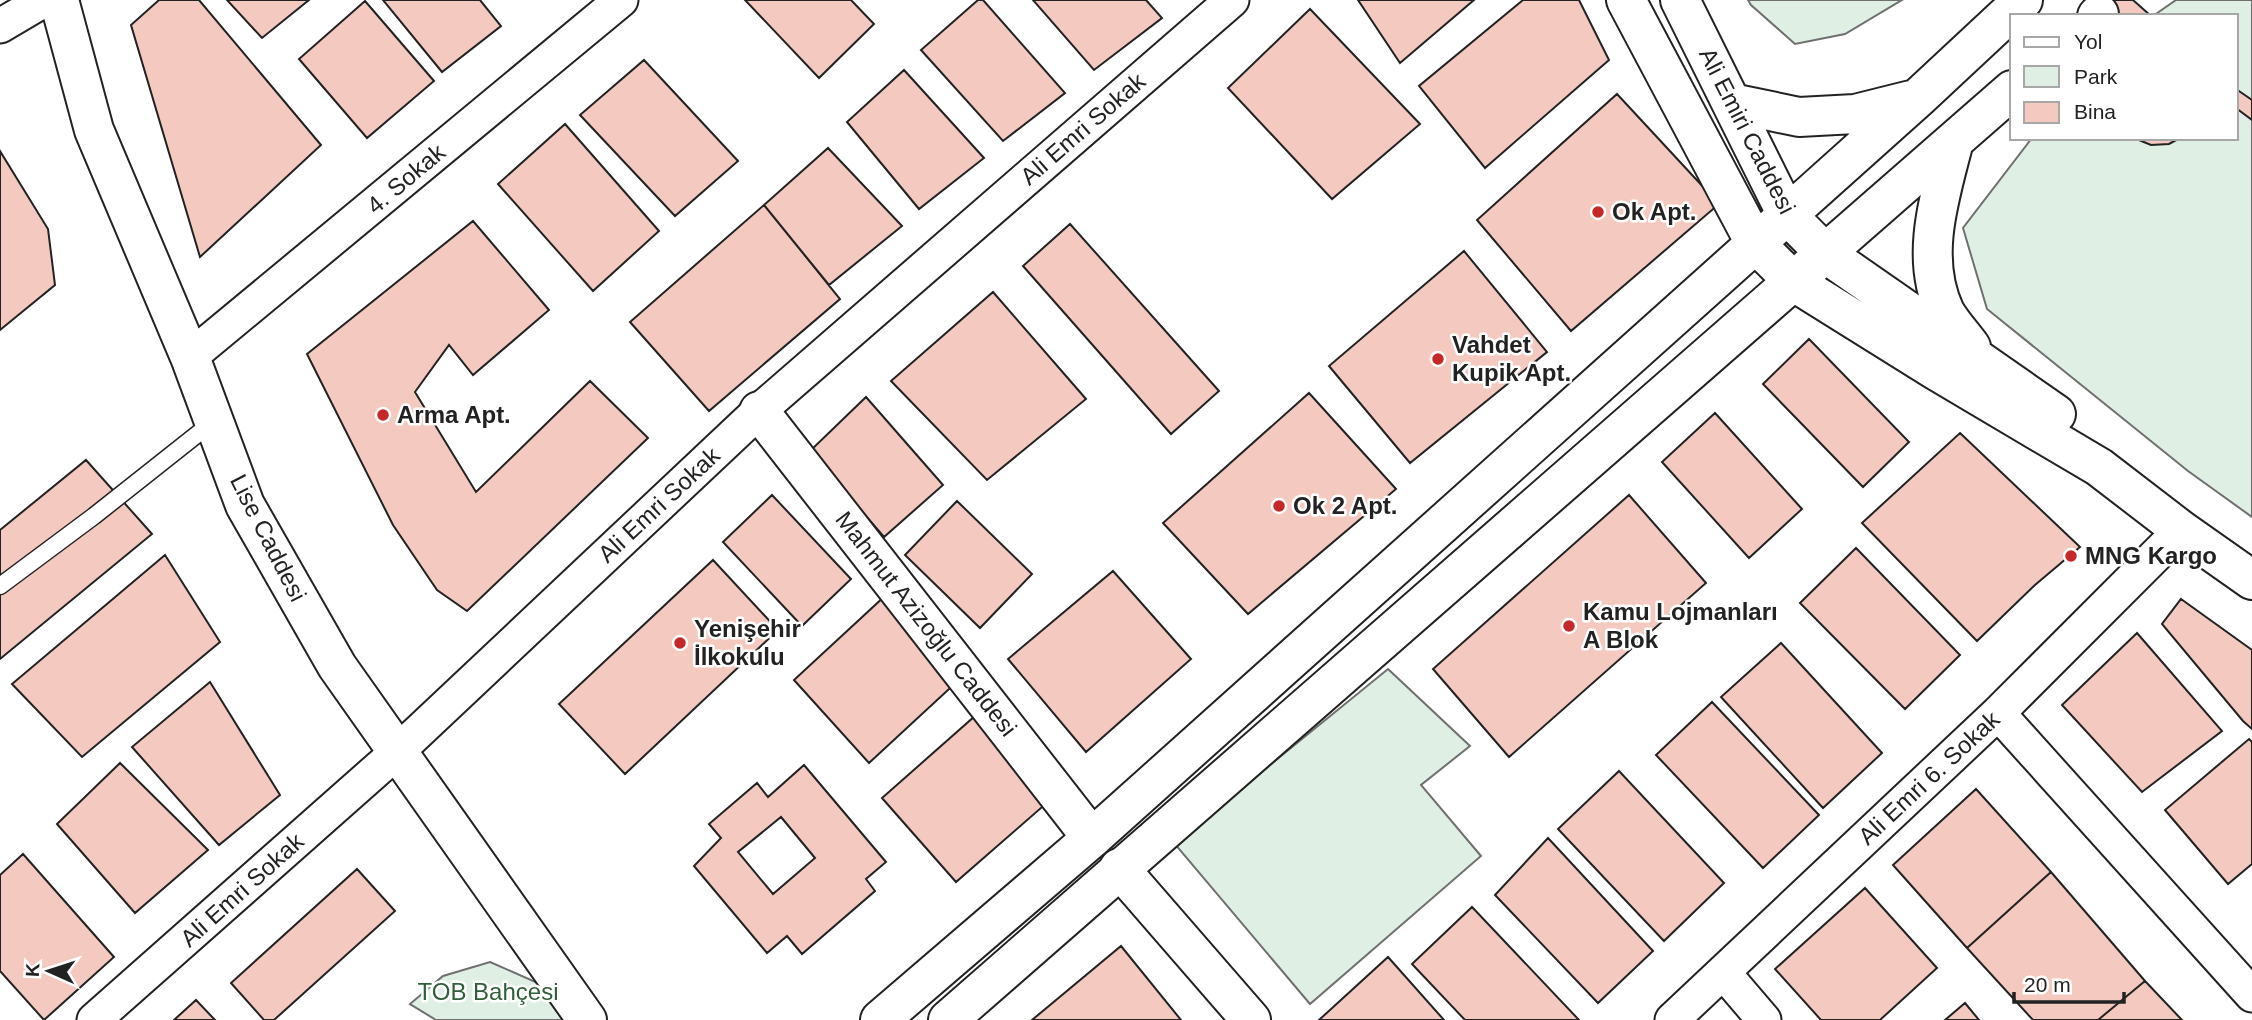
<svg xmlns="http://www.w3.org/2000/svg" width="2252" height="1020" viewBox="0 0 2252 1020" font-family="Helvetica,sans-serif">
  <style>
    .green { fill: #e0efe3; stroke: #6f6f6f; stroke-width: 2 }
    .building { fill: #f3c9c0; stroke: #222; stroke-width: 2; fill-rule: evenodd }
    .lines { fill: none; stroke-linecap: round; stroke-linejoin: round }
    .service-casing { stroke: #222; stroke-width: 19 }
    .minor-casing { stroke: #222; stroke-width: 37 }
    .tertiary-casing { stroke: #222; stroke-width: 42 }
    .secondary-casing { stroke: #222; stroke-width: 42 }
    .service { stroke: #fff; stroke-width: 16 }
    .minor { stroke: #fff; stroke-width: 33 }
    .tertiary { stroke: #fff; stroke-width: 38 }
    .secondary { stroke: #fff; stroke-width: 38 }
    .poi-dot { fill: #c62828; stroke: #fff; stroke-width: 2.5 }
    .labels { text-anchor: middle; stroke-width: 5; stroke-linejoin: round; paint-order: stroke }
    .street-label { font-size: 24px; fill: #222; stroke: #fff }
    .poi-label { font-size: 24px; font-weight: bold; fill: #222; stroke: #fff; text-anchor: start }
    .park-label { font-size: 24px; fill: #2f5e38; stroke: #fff }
  </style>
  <rect width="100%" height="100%" fill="#fff"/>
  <path class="green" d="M1748 0H1902L1845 34 1795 44 1751 5Z
    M2176 0H2252V517L2188 471 1987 309 1963 228 2032 138H2236V16H2153Z
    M1388 669 1470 746 1421 785 1481 856 1310 1004 1174 843Z
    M490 962 547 987 575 1020H436L410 1004 443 976Z"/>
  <path class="building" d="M159 0H199L321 145 200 257 131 25Z
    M227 0H309L262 38Z
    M383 0H480L501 26 442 72Z
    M745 0H851L874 24 819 78Z
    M978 0H983L1065 93 1003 141 921 50Z
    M1033 0H1146L1162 18 1094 70Z
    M1358 0H1474L1400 63Z
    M1523 0H1579L1609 60 1485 168 1419 86Z
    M2096 0H2133L2151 16H2113Z
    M365 1 434 81 367 138 299 59Z
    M1310 9 1420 124 1332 199 1228 88Z
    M644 60 738 161 675 216 580 115Z
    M904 70 984 158 919 209 847 122Z
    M2236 89 2252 100V120L2236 108Z
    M1617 94 1719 204 1571 331 1477 220Z
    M565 124 659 231 593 291 498 184Z
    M2134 138H2180L2169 144 2151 145Z
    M828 148 902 226 829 285 764 205Z
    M0 151 48 229 55 285 0 330Z
    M764 205 840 299 709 411 630 322Z
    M473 221 549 310 473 375 449 345 415 392 476 492 590 381 648 438 467 611 437 590 393 525 307 354Z
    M1070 224 1219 391 1171 434 1023 266Z
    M1464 251 1547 352 1410 463 1329 366Z
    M993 292 1086 399 987 480 891 381Z
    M1809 339 1909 442 1863 487 1763 384Z
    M1309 393 1396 489 1248 614 1163 523Z
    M866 397 943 485 884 537 810 451Z
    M1715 413 1802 509 1749 558 1662 462Z
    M1960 433 2080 547 2035 585 1977 641 1862 523Z
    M86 460 152 534 0 659V530Z
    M772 495 851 579 802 626 723 542Z
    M1629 495 1706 583 1509 757 1433 669Z
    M957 501 1032 574 980 628 905 555Z
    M1856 548 1960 655 1905 709 1800 603Z
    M165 555 220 642 82 757 12 684Z
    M713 560 778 630 625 774 559 704Z
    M1113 571 1191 659 1086 752 1008 659Z
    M886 595 961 678 869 763 794 680Z
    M2181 599 2252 650V729L2243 721 2162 624Z
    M2137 633 2222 731 2142 792 2062 705Z
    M1781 643 1882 753 1823 808 1721 697Z
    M210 682 280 795 219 845 132 747Z
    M1712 702 1819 815 1763 868 1656 755Z
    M975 716 1049 801 956 882 882 798Z
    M2249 739 2252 742V864L2228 884 2165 810Z
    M120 763 208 850 135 913 57 824Z
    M804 765 886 862 866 879 875 891 802 954 787 936 767 953 694 866 721 838 709 824 757 783 768 797ZM781 817 815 858 773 894 738 852Z
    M1619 771 1724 883 1664 941 1558 829Z
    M1976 789 2051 872 1967 948 1893 865Z
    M1548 838 1653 951 1598 1003 1495 895Z
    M23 854 114 957 44 1020 0 971V875Z
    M357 869 395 911 274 1020H264L231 983Z
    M2051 872 2145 981 2098 1020H2033L1967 948Z
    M1865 888 1937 968 1880 1020H1821L1775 969Z
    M1472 907 1579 1020H1465L1412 964Z
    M1121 946 1181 1020H1032Z
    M1388 957 1444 1020H1319Z
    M2145 981 2182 1020H2098Z
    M196 1000 215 1020H174Z
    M1965 1003 1979 1020H1945Z"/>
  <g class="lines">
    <defs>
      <path id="service" d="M0 586 94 516 214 421"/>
      <path id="minor" d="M0 26 44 0
        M190 357 621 0
        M1998 713 2252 995
        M1723 972 1764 1020
        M94 1020 397 752 759 411 1232 0
        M1672 1020 1998 713 2181 530"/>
      <path id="tertiary" d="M59 0 94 130 190 357 245 505 337 666 587 1020
        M759 411 1092 838
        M1119 868 1251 1020"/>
      <path id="secondary" d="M1626 0 1755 243 1794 282 1935 370 2099 467 2181 530 2252 580
        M1680 0 1787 215 1826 254 2056 414
        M2097 16 2099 14
        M1732 103 1799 117 1855 114 1911 100
        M1954 141C1940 196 1919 257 1945 312 1952 324 1963 336 1971 347
        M880 1020 1092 838 1919 97 2023 0
        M948 1020 2012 90"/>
    </defs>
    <use href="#service" class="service-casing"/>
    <use href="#minor" class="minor-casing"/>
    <use href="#tertiary" class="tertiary-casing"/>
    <use href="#secondary" class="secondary-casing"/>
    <use href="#service" class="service"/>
    <use href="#minor" class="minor"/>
    <use href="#tertiary" class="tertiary"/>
    <use href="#secondary" class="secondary"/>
  </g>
  <g class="poi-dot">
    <circle cx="1598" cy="212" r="7"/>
    <circle cx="1438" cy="359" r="7"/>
    <circle cx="383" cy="415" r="7"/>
    <circle cx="1279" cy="506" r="7"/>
    <circle cx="2071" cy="556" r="7"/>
    <circle cx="1569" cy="626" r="7"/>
    <circle cx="680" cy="643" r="7"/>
  </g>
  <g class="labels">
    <g class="street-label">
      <text transform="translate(1083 129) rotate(-41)" y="8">Ali Emri Sokak</text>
      <text transform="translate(1747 131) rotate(63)" y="8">Ali Emiri Caddesi</text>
      <text transform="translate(406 179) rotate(-40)" y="8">4. Sokak</text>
      <text transform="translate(659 505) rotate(-43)" y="8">Ali Emri Sokak</text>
      <text transform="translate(268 538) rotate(63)" y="8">Lise Caddesi</text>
      <text transform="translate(926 624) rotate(52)" y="8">Mahmut Azizoğlu Caddesi</text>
      <text transform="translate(1929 778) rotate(-43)" y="8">Ali Emri 6. Sokak</text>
      <text transform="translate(242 890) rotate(-42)" y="8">Ali Emri Sokak</text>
    </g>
    <g class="poi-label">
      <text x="1612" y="220">Ok Apt.</text>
      <text x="1452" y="353">Vahdet<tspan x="1452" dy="28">Kupik Apt.</tspan></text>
      <text x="397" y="423">Arma Apt.</text>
      <text x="1293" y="514">Ok 2 Apt.</text>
      <text x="2085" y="564">MNG Kargo</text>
      <text x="1583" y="620">Kamu Lojmanları<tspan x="1583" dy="28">A Blok</tspan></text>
      <text x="694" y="637">Yenişehir<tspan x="694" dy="28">İlkokulu</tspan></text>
    </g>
    <g class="park-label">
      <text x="488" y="1000">TOB Bahçesi</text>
    </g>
  </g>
  <rect x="2010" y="14" width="228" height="126" fill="#ffffff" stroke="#a7a7a7" stroke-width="2"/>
  <rect x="2024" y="37" width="35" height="10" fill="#ffffff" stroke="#a7a7a7" stroke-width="2"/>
  <text x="2074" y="49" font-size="21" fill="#222222">Yol</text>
  <rect x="2024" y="66" width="35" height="21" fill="#e0efe3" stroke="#a7a7a7" stroke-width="2"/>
  <text x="2074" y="84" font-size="21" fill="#222222">Park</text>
  <rect x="2024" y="102" width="35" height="21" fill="#f3c9c0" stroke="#a7a7a7" stroke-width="2"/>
  <text x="2074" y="119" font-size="21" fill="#222222">Bina</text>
  <g transform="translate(49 971) rotate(273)" stroke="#ffffff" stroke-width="5" paint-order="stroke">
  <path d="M0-5L12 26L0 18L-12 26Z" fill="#222222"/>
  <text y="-10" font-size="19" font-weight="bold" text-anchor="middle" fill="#222222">K</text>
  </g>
  <path d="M2014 992v10h110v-10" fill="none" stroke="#222222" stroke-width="3.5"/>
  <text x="2024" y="992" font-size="21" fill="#222222" stroke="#ffffff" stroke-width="5" paint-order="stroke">20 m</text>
</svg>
